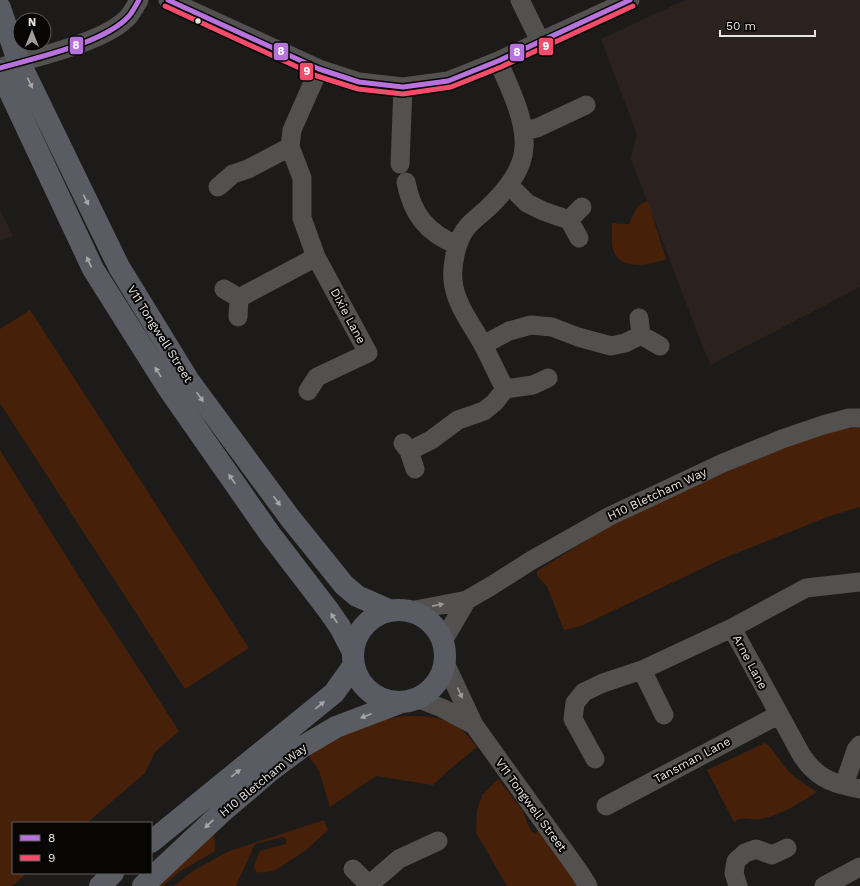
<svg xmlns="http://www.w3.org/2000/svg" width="860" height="886" viewBox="0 0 860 886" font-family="'Work Sans',sans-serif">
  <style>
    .built { fill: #2b221f }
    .green { fill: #472009 }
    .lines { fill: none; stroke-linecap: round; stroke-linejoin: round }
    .minor { stroke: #525150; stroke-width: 19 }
    .highway { stroke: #595d63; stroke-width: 22 }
    .bus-1-casing { stroke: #070605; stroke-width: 8 }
    .bus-2-casing { stroke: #070605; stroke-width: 8 }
    .bus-1 { stroke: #b872dd; stroke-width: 5 }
    .bus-2 { stroke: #f44d6c; stroke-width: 5 }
    .oneway { fill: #a7a7a9 }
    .oneway2 { fill: #9c9a9a }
    .bus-dot { fill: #e7e4e3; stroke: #070605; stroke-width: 1.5 }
    .labels { text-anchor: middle; stroke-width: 4; stroke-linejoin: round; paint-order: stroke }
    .street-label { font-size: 12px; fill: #e7e4e3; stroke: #070605 }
    .line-badge { stroke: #070605; stroke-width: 1.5 }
    .badge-label { font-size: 11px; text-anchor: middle; font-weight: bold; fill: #fff }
  </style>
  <rect width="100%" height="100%" fill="#1d1b19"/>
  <path class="built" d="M685 0H860V287L710 365 631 159 637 134 601 39Z
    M0 210 13 236 0 241Z"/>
  <path class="green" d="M648 201 666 259C648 266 616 272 612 245 612 238 612 230 612 223L629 224C634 214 636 203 648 201Z
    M30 310 249 648 185 689 0 403V329Z
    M842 428H860V507L830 516 724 558 581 626 564 630 547 586 537 576V571L608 527 665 498 772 452Z
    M0 450 74 569 179 731 155 752 145 773 87 823H13V873H27L12 886H0Z
    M403 716C439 716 455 717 477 747L449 770 433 785 376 776 330 807 319 771 305 751 374 721Z
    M765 743C774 749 778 759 785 767 794 778 806 785 817 792 800 803 781 815 761 819 751 821 744 815 734 822L707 770Z
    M498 779 523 811 528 825 534 834 541 829 579 886H507L476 833 477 811 482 795Z
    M324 820 328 830 305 851 274 871 257 873 254 866 260 851 285 844 287 840 283 837 255 844 236 886H174L193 871 227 852Z
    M214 833 215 851 179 872 163 886H155Z"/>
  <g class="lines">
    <path class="minor" d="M168 0 319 69 359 82 403 87 448 81 498 61 630 0
      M520 0 540 41
      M498 61C509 86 526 120 524 147 523 170 506 190 490 206 483 213 474 219 468 226 456 239 450 270 454 287 458 307 472 325 482 343 490 358 497 374 505 389
      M5 66C37 57 108 41 129 16 133 11 136 5 139 0
      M524 131 537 128 586 105
      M400 164 403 87
      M406 182C412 214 427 233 457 245
      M509 185 527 203 543 211 569 220 579 238
      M218 187 233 174 248 169 290 147
      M569 220 582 207
      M224 289 239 298
      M239 298 316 257
      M238 317 239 298
      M639 318 641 335
      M641 335 660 346
      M483 345 509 331 531 325 552 327 578 337 611 346 625 343 641 335
      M308 391 317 377 368 353 316 257 302 218V178L290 147 292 130 319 69
      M403 443 409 451 415 469
      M409 451 431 440 458 420 484 411 495 402 505 389 533 385 548 378
      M410 611 467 600 491 586 532 560 610 516 723 463 782 439 823 425 849 418H860
      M732 628 802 756C806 761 809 766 814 770 826 782 844 786 860 789
      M443 641 467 600
      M445 663 474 725 580 873 588 886
      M642 670 664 715
      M416 698 442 708 474 725
      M595 759 573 719 575 703 584 692 603 683 642 670 732 628 806 588 860 582
      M844 785 856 750 860 745
      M606 806 778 715
      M353 869 370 886
      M369 885 399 859 438 841
      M738 886 734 873 736 861 745 853 756 849 772 855 787 848
      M824 886 860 867"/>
    <path class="highway" d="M0 8 16 55 119 267 189 381 290 518 344 585 357 596 389 610
      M0 71 93 269 168 388 270 534 329 611 340 627 353 652
      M353 656a46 46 0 1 1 92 0a46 46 0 1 1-92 0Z
      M151 842 334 693 354 665
      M100 886 113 873
      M143 886 222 812 270 771 302 747 336 727 402 702"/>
    <defs>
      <path id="bus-1" d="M168 0 319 69 359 82 403 87 448 81 498 61 630 0
        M0 68C35 58 105 43 129 16 133 11 136 5 139 0"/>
      <path id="bus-2" d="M165 6 317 76 358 89 403 94 451 87 501 67 633 6"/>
    </defs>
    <use href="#bus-1" class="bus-1-casing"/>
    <use href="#bus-2" class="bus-2-casing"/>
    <use href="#bus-1" class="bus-1"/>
    <use href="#bus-2" class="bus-2"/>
  </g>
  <defs><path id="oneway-solid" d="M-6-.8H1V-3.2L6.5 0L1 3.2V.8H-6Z"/></defs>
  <g class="oneway">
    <use href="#oneway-solid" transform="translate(30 83) rotate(64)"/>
    <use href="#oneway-solid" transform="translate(86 200) rotate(64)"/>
    <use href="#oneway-solid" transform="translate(89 262) rotate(-115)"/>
    <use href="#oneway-solid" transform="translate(158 372) rotate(-122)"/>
    <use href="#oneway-solid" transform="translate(200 397) rotate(54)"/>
    <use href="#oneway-solid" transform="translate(232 479) rotate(-125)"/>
    <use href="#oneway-solid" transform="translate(277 501) rotate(54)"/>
    <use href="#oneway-solid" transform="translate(334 618) rotate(-124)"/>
    <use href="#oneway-solid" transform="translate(320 705) rotate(-39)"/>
    <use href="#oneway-solid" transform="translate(366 716) rotate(159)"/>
    <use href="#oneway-solid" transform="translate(236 773) rotate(-39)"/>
    <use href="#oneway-solid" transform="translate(209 824) rotate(137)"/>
  </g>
  <g class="oneway2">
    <use href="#oneway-solid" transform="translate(438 605) rotate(-11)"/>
    <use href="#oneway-solid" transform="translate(460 693) rotate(66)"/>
  </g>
  <circle class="bus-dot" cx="198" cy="21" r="3.5"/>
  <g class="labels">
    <g class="street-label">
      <text transform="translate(348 316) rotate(62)" y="4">Dixie Lane</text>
      <text transform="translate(160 334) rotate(58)" y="4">V11 Tongwell Street</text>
      <text transform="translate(657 494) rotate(-25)" y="4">H10 Bletcham Way</text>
      <text transform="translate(750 662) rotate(62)" y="4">Arne Lane</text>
      <text transform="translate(692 760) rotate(-28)" y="4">Tansman Lane</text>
      <text transform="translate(263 780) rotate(-39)" y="4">H10 Bletcham Way</text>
      <text transform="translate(531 805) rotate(54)" y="4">V11 Tongwell Street</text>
    </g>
  </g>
  <g class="line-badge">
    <rect x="69" y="36" width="15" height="19" rx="4" fill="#b872dd"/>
    <rect x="538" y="37" width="16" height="19" rx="4" fill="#f44d6c"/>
    <rect x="273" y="42" width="16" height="19" rx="4" fill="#b872dd"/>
    <rect x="509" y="43" width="16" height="19" rx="4" fill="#b872dd"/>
    <rect x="299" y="62" width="15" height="19" rx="4" fill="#f44d6c"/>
  </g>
  <g class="badge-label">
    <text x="76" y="49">8</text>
    <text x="546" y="50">9</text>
    <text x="281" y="55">8</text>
    <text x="517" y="56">8</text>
    <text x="307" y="75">9</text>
  </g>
  <rect x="12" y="822" width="140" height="52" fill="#070605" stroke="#615f5e"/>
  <rect x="20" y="835" width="20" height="6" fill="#b872dd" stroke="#615f5e"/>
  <text x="48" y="842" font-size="12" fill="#e7e4e3">8</text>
  <rect x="20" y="855" width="20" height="6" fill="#f44d6c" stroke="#615f5e"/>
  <text x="48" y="862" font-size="12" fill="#e7e4e3">9</text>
  <g transform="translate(32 32)"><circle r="19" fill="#070605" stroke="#615f5e"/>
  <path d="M0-3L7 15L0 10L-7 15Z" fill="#a09e9c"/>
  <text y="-6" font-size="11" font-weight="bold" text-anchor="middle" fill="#e7e4e3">N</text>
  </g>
  <path d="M720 30v6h95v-6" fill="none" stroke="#e7e4e3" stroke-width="2"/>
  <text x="726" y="30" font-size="12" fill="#e7e4e3" stroke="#070605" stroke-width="3" paint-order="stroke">50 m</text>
</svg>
